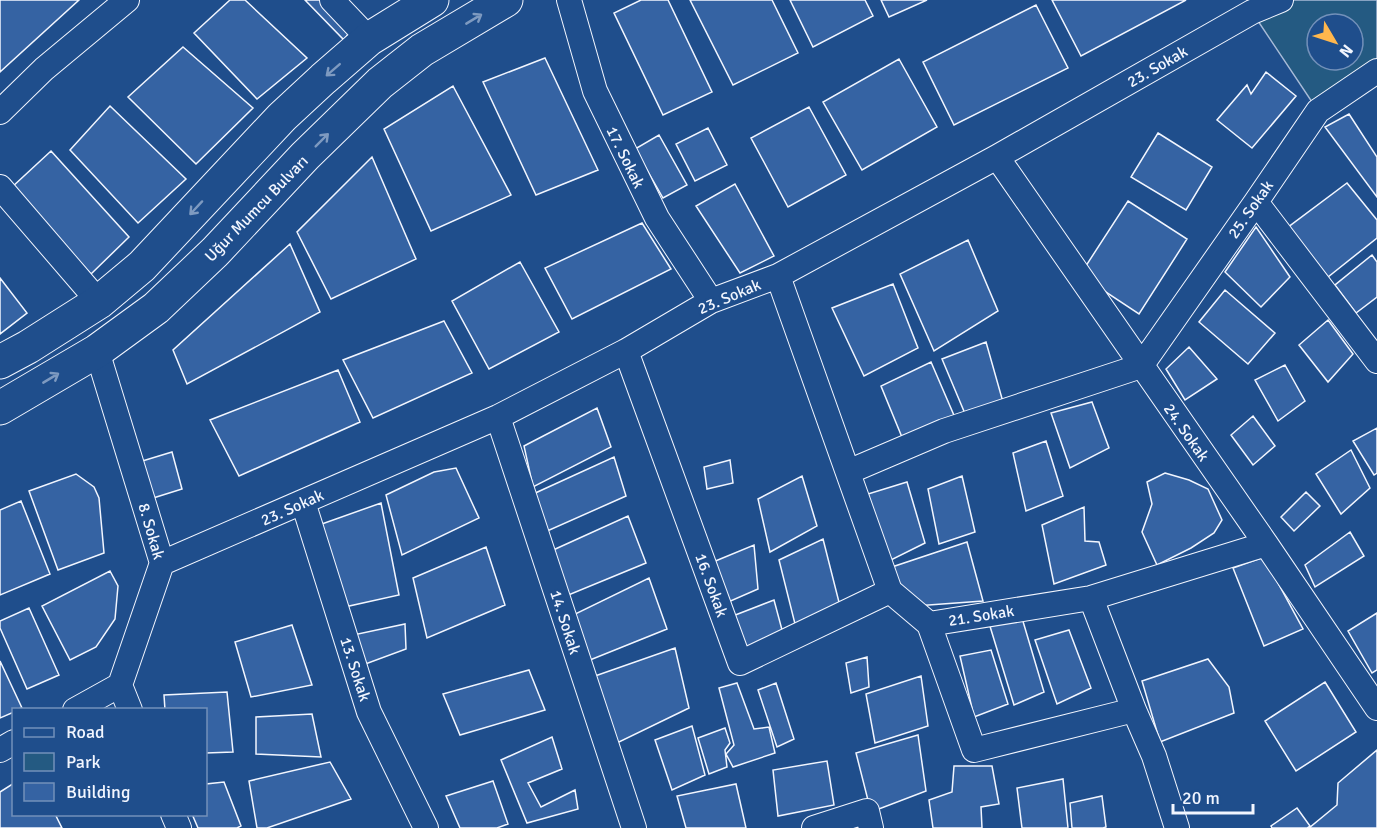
<svg xmlns="http://www.w3.org/2000/svg" width="1377" height="828" viewBox="0 0 1377 828" font-family="Signika,sans-serif">
  <style>
    .green { fill: #245a82; stroke: #a8bbd7; stroke-width: 1.5; fill-rule: evenodd }
    .building { fill: #3563a3; stroke: #f2f6ff; stroke-width: 1.5 }
    .lines { fill: none; stroke-linecap: round; stroke-linejoin: round }
    .minor-casing { stroke: #f2f6ff; stroke-width: 26 }
    .primary-casing { stroke: #f2f6ff; stroke-width: 35 }
    .minor { stroke: #1f4e8c; stroke-width: 24 }
    .primary { stroke: #1f4e8c; stroke-width: 33 }
    .oneway { stroke: #7e9ac0 }
    .labels { text-anchor: middle; stroke-width: 4.5; stroke-linejoin: round; paint-order: stroke }
    .street-label { font-size: 16px; fill: #f2f6ff; stroke: #1f4e8c }
  </style>
  <rect width="100%" height="100%" fill="#1f4e8c"/>
  <path class="green" d="M1281 0H1377V71L1318 111 1252 12ZM1317 24H1353V60H1317Z"/>
  <path class="building" d="M0 0H79L0 72Z
    M230 0H245L307 58 257 99 194 33Z
    M305 0H344L359 18 344 40Z
    M641 0H668L712 92 663 115 614 13Z
    M690 0H772L798 53 733 85Z
    M790 0H865L873 16 813 47Z
    M881 0H927L889 17Z
    M1052 0H1186L1081 56Z
    M1036 5 1068 68 954 125 923 62Z
    M183 47 253 108 196 164 128 97Z
    M545 58 598 170 536 195 483 82Z
    M899 59 937 127 862 170 823 102Z
    M1266 72 1296 96 1252 148 1217 120 1247 85 1251 94Z
    M453 86 511 195 431 231 384 129Z
    M110 106 186 179 138 223 70 150Z
    M809 107 846 175 788 207 751 138Z
    M1349 114 1377 157V197L1325 127Z
    M708 128 727 165 695 181 676 144Z
    M1158 133 1212 167 1186 210 1131 177Z
    M659 135 687 185 663 198 635 149Z
    M51 151 129 237 91 274 11 188Z
    M372 157 416 259 331 299 297 232Z
    M1347 183 1377 220V238L1328 277 1287 228Z
    M735 184 774 256 740 273 696 206Z
    M1128 201 1187 239 1139 314 1080 275Z
    M642 223 671 269 572 319 545 268Z
    M1256 227 1290 277 1261 307 1225 272Z
    M968 240 998 311 934 351 900 274Z
    M290 244 320 312 187 384 173 350Z
    M1372 255 1377 262V297L1356 313 1335 285Z
    M520 262 559 332 489 369 452 301Z
    M0 278 27 313 0 334Z
    M893 284 918 348 864 376 832 308Z
    M1225 290 1275 333 1248 364 1199 322Z
    M1328 320 1353 354 1328 382 1299 345Z
    M444 321 472 373 373 418 343 360Z
    M986 342 1003 402 966 416 942 359Z
    M1189 347 1217 379 1185 400 1166 369Z
    M931 362 956 420 906 447 881 386Z
    M1285 365 1305 401 1278 421 1255 380Z
    M338 370 360 422 239 476 210 420Z
    M1092 402 1109 448 1070 468 1051 413Z
    M597 408 611 447 533 487 524 446Z
    M1253 416 1275 446 1253 465 1231 435Z
    M1377 428V473L1374 475 1353 441Z
    M1046 441 1063 496 1026 511 1013 453Z
    M1351 450 1370 488 1341 514 1316 474Z
    M172 452 182 489 150 499 139 462Z
    M614 457 626 496 545 532 531 495Z
    M730 460 733 483 707 489 704 467Z
    M456 468 479 518 402 555 386 495 434 472Z
    M1165 473 1189 480 1208 489 1222 520 1214 533 1191 548 1157 565 1142 532 1152 504 1147 482Z
    M76 474 94 487 99 498 104 553 58 570 29 491Z
    M802 476 817 526 770 552 758 499Z
    M962 476 975 532 939 544 928 489Z
    M907 482 925 543 885 563 868 494Z
    M1306 492 1320 506 1294 531 1281 517Z
    M21 501 50 574 0 595V510Z
    M381 503 399 595 340 608 319 525Z
    M1084 507 1085 541 1099 542 1106 565 1054 584 1042 525Z
    M628 516 646 563 566 596 551 551Z
    M1350 532 1364 556 1315 587 1305 565Z
    M823 539 841 610 797 632 779 560Z
    M967 542 983 601 915 606 889 568Z
    M754 545 758 589 726 603 713 562Z
    M486 547 505 605 427 638 413 578Z
    M1264 557 1303 629 1264 646 1233 568Z
    M110 571 118 586 115 619 96 647 70 660 42 606Z
    M649 578 667 629 590 660 571 616Z
    M774 600 785 641 740 663 725 619Z
    M29 608 59 675 27 689 0 628V621Z
    M1377 613V670L1372 673 1348 631Z
    M1022 618 1044 692 1014 705 989 623Z
    M405 624 406 649 360 666 353 635Z
    M292 625 312 685 251 697 235 642Z
    M1069 630 1091 688 1057 704 1035 640Z
    M675 648 689 708 617 743 595 676Z
    M991 650 1008 704 974 717 960 656Z
    M867 657 869 687 851 693 846 663Z
    M1208 659 1229 687 1234 713 1160 742 1142 681Z
    M0 661 22 708 14 710V712L0 718Z
    M529 670 545 710 460 735 443 694Z
    M921 676 928 726 875 743 866 694Z
    M1325 682 1356 732 1296 771 1265 721Z
    M737 683 754 729 769 727 775 753 733 767 726 754 734 745 719 688Z
    M776 683 794 739 777 747 758 690Z
    M227 692 233 752 206 753V710H165L164 695Z
    M312 714 321 757 256 754V717Z
    M692 726 705 775 672 790 655 740Z
    M725 728 730 743 725 750 727 767 709 774 698 738Z
    M918 735 926 791 871 812 856 753Z
    M552 737 562 769 528 783 541 807 575 790 578 809 527 823 501 760Z
    M1377 750V828H1309L1337 805 1338 783Z
    M827 761 834 805 778 816 773 770Z
    M330 762 351 799 267 828H257L249 781Z
    M954 766H992L999 804 981 807 982 828H933L929 800 952 792Z
    M1063 779 1068 828H1022L1017 788Z
    M493 781 508 824 497 828H460L446 796Z
    M224 782 241 826 237 828H198L192 814H206V784Z
    M14 783V814H55L62 828H0V792Z
    M736 784 746 828H686L677 796Z
    M1102 796 1106 827 1103 828H1072L1070 803Z
    M1297 808 1310 826 1307 828H1272L1271 826Z"/>
  <g class="lines">
    <defs>
      <path id="minor" d="M332 0 369 39
        M569 0 595 91 657 218 711 301
        M0 112 44 69 127 0
        M997 157 1266 544 1377 708
        M0 187 99 302
        M1256 202 1377 361
        M778 276 890 591 929 624 1091 598 1266 544
        M97 351 162 563 120 685 130 710
        M626 351 740 663 890 591
        M498 417 634 828
        M848 472 944 431 1141 366 1256 202 1318 111 1377 71
        M303 502 369 712 426 828
        M162 563 498 417 626 351 711 301 778 276 997 157 1252 12 1281 0
        M1091 598 1134 710 1154 756 1177 828
        M929 624 974 750 1134 710
        M75 710 120 685
        M0 750 14 742
        M173 814 179 828
        M814 828 867 811 871 828"/>
      <path id="primary" d="M0 362 28 347 99 302 142 266 282 117 323 79 369 39 432 0
        M0 408 97 351 156 308 215 252 305 156 380 83 422 50 506 0"/>
    </defs>
    <use href="#minor" class="minor-casing"/>
    <use href="#primary" class="primary-casing"/>
    <use href="#minor" class="minor"/>
    <use href="#primary" class="primary"/>
  </g>
  <defs><path id="oneway-shaft" d="M-6 0H5M1.5-3L5.5 0L1.5 3" fill="none" stroke-width="1.6" stroke-linecap="round" stroke-linejoin="round" transform="scale(1.5)"/></defs>
  <g class="oneway">
    <use href="#oneway-shaft" transform="translate(474 19) rotate(-31)"/>
    <use href="#oneway-shaft" transform="translate(333 70) rotate(139)"/>
    <use href="#oneway-shaft" transform="translate(322 140) rotate(-45)"/>
    <use href="#oneway-shaft" transform="translate(196 208) rotate(133)"/>
    <use href="#oneway-shaft" transform="translate(51 378) rotate(-31)"/>
  </g>
  <g class="labels">
    <g class="street-label">
      <text transform="translate(1157 66) rotate(-30)" y="6">23. Sokak</text>
      <text transform="translate(626 157) rotate(64)" y="6">17. Sokak</text>
      <text transform="translate(256 208) rotate(-46)" y="6">Uğur Mumcu Bulvarı</text>
      <text transform="translate(1250 209) rotate(-55)" y="6">25. Sokak</text>
      <text transform="translate(729 296) rotate(-23)" y="6">23. Sokak</text>
      <text transform="translate(1187 432) rotate(55)" y="6">24. Sokak</text>
      <text transform="translate(292 507) rotate(-24)" y="6">23. Sokak</text>
      <text transform="translate(152 531) rotate(74)" y="6">8. Sokak</text>
      <text transform="translate(712 585) rotate(70)" y="6">16. Sokak</text>
      <text transform="translate(981 615) rotate(-9)" y="6">21. Sokak</text>
      <text transform="translate(566 622) rotate(72)" y="6">14. Sokak</text>
      <text transform="translate(356 669) rotate(72)" y="6">13. Sokak</text>
    </g>
  </g>
  <rect x="12" y="708" width="195" height="108" fill="#1f4e8c" stroke="#7391ba" stroke-width="1.5"/>
  <rect x="24" y="728" width="30" height="9" fill="#1f4e8c" stroke="#7391ba" stroke-width="1.5"/>
  <text x="66" y="738" font-size="18" fill="#f2f6ff">Road</text>
  <rect x="24" y="753" width="30" height="18" fill="#245a82" stroke="#7391ba" stroke-width="1.5"/>
  <text x="66" y="768" font-size="18" fill="#f2f6ff">Park</text>
  <rect x="24" y="783" width="30" height="18" fill="#3563a3" stroke="#7391ba" stroke-width="1.5"/>
  <text x="66" y="798" font-size="18" fill="#f2f6ff">Building</text>
  <g transform="translate(1335 42) rotate(129)"><circle r="28" fill="#1f4e8c" stroke="#7391ba" stroke-width="1.5"/>
  <path d="M0-4.5L10 22L0 15L-10 22Z" fill="#ffb74d"/>
  <text y="-9" font-size="16" font-weight="bold" text-anchor="middle" fill="#f2f6ff">N</text>
  </g>
  <path d="M1173 804v9h80v-9" fill="none" stroke="#f2f6ff" stroke-width="3"/>
  <text x="1182" y="804" font-size="18" fill="#f2f6ff" stroke="#1f4e8c" stroke-width="4.5" paint-order="stroke">20 m</text>
</svg>
